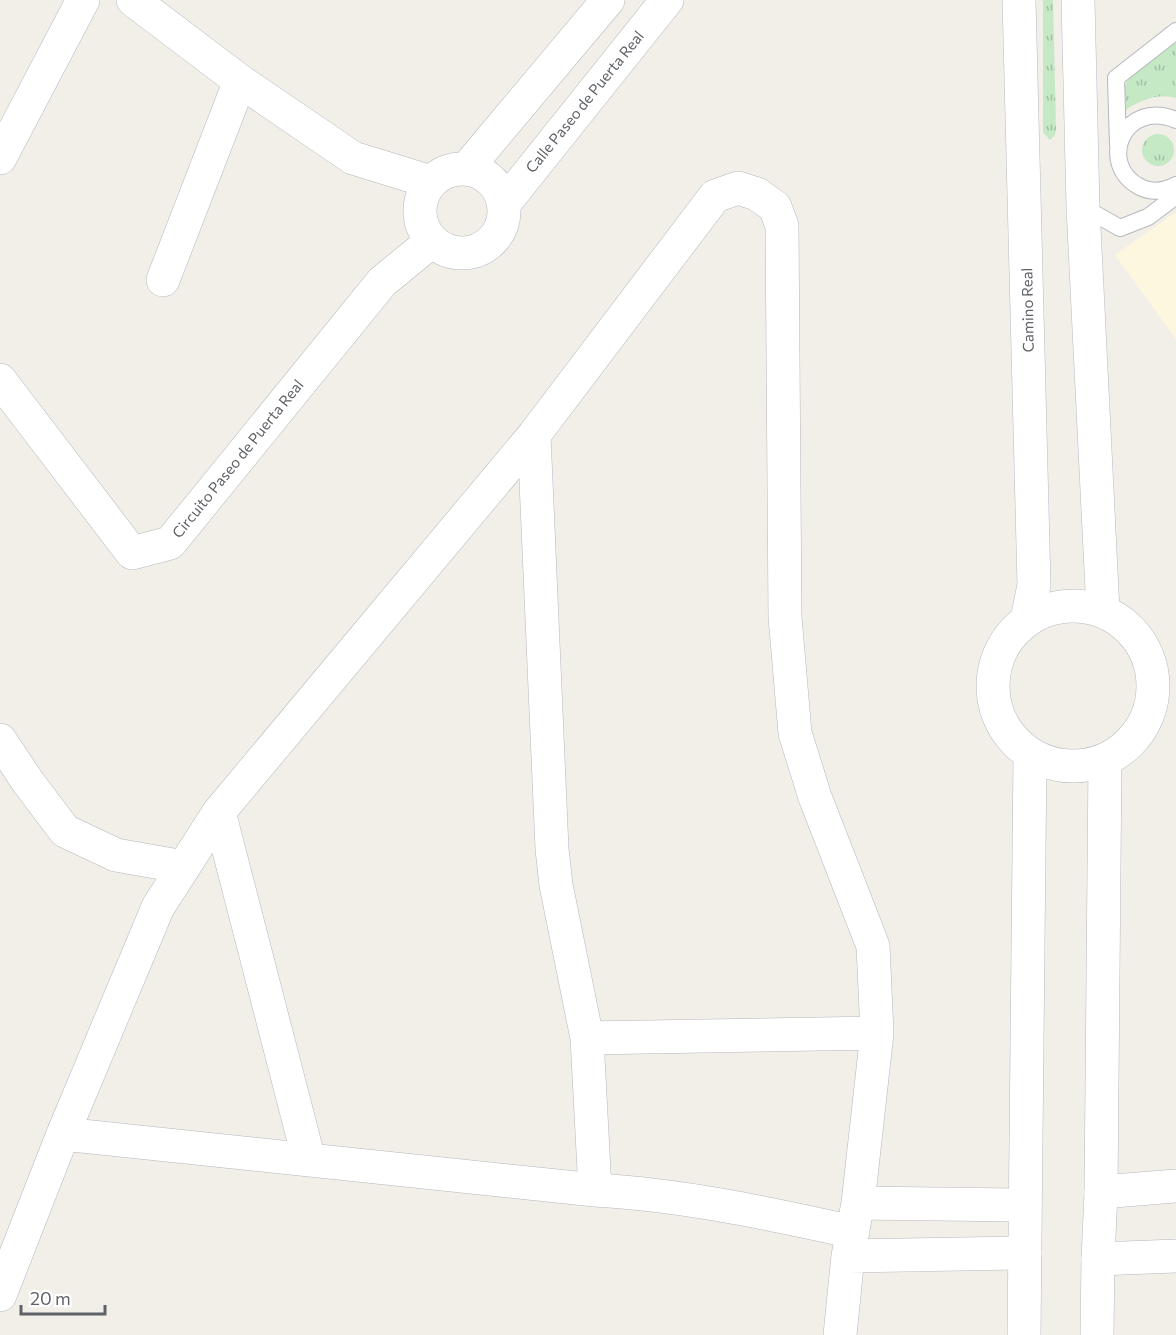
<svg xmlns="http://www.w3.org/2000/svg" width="1176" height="1335" viewBox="0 0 1176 1335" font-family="Commissioner,sans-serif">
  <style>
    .commercial { fill: #fef7e0 }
    .park { fill: url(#park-tufts) }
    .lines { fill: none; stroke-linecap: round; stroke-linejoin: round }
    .lane-casing { stroke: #b5b8bc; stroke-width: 18 }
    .street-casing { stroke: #b5b8bc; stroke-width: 34 }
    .secondary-casing { stroke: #b6babf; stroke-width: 34 }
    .lane { stroke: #fff; stroke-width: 16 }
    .street { stroke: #fff; stroke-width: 33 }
    .secondary { stroke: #fff; stroke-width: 33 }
    .labels { text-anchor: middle; stroke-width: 6; stroke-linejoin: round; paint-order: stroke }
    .street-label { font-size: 15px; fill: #5f6368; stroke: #fff }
  </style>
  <defs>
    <pattern id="park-tufts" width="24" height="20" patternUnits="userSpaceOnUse" patternTransform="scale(1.5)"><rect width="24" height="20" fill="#c5e8c5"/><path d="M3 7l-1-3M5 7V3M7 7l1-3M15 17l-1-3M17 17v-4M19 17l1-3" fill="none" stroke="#a3c0a4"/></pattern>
  </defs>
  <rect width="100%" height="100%" fill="#f1efe8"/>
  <path class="commercial" d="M1176 212V339L1115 255Z"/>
  <path class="park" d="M1043 0H1053L1056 129 1055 135 1050 140 1043 132Z
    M1176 43V98C1159 93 1140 100 1126 110 1126 103 1124 93 1125 86 1129 70 1162 49 1176 43Z
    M1142 150a16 16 0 1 1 32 0a16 16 0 1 1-32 0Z"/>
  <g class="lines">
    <defs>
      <path id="lane" d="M1176 120C1124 98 1096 164 1140 187 1152 193 1165 191 1176 185
        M1118 145 1116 78 1176 31
        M1083 207 1120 228 1148 217 1176 196"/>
      <path id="street" d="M133 0 240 81 353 158 431 182
        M0 158 83 0
        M467 168 608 0
        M420 211a42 42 0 1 1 84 0a42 42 0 1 1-84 0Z
        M504 204 667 0
        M163 280 240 81
        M0 380 132 553 170 543 382 282 432 241
        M534 435 552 849 556 885 587 1038 595 1190
        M0 740 28 782 65 831 116 855 184 867
        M219 812 309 1160
        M587 1038 877 1033
        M63 1134 595 1190C683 1195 767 1213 853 1232
        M1101 1192 1176 1186
        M858 1203 1025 1205
        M848 1256 1025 1253
        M1098 1259 1176 1256
        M0 1295 63 1134 158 907 219 812 534 435 715 196 738 188 757 194 775 207 782 226 785 617 795 733 815 797 873 946 877 1033 858 1203 848 1256 840 1335"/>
      <path id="secondary" d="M1019 0 1034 585 1027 620
        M1078 0 1083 207 1103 611
        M993 686a80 80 0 1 1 160 0a80 80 0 1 1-160 0Z
        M1024 1335 1030 754
        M1097 1335 1098 1259 1101 1192 1105 760"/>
    </defs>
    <use href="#lane" class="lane-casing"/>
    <use href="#street" class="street-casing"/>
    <use href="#secondary" class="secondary-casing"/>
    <use href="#lane" class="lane"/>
    <use href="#street" class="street"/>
    <use href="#secondary" class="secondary"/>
  </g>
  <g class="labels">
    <g class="street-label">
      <text transform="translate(585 102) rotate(-51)" y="5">Calle Paseo de Puerta Real</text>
      <text transform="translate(1028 310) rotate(-91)" y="5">Camino Real</text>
      <text transform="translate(238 459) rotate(-51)" y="5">Circuito Paseo de Puerta Real</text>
    </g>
  </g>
  <path d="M21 1305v9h84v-9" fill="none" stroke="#5f6368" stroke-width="3"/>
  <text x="30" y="1305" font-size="18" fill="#5f6368" stroke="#ffffff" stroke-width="4.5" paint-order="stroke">20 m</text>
</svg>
